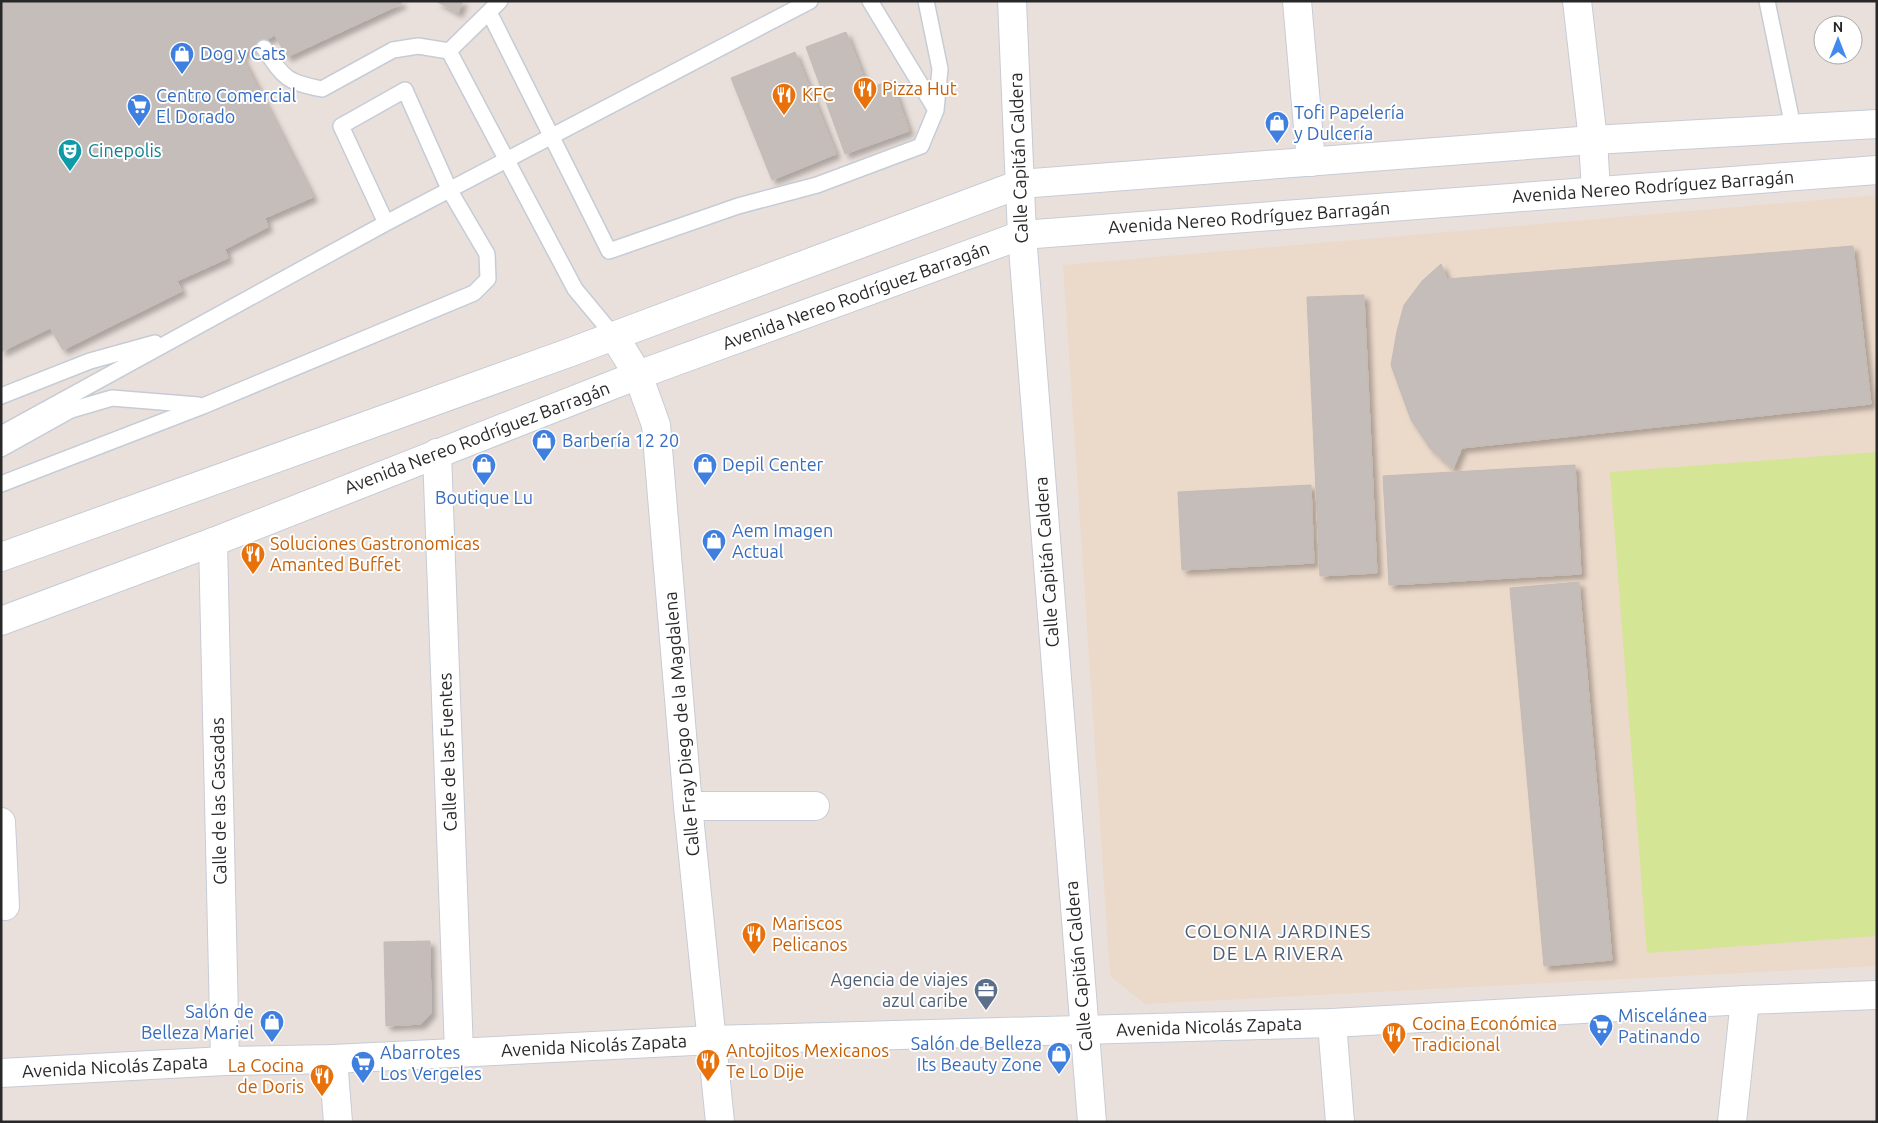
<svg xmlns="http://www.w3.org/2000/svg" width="1878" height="1123" viewBox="0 0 1878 1123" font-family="Ubuntu,sans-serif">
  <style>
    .education { fill: #ebd9ca }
    .pitch { fill: #d5e596 }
    .building { fill: #c5bdba; stroke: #c5bbb5; filter: url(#shadow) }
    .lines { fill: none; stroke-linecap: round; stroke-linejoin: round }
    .service-casing { stroke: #c6ccd6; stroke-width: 18 }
    .minor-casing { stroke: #c6ccd6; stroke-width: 30 }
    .tertiary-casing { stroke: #c6ccd6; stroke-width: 30 }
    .secondary-casing { stroke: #c6ccd6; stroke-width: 30 }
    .service { stroke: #fff; stroke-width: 15 }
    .minor { stroke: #fff; stroke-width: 28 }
    .tertiary { stroke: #fff; stroke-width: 28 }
    .secondary { stroke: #fff; stroke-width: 28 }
    .labels { text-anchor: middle; stroke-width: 4; stroke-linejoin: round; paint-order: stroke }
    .shop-label { font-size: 18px; fill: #366cbe; stroke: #fff; text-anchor: start }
    .food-label { font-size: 18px; fill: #c56008; stroke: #fff; text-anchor: start }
    .culture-label { font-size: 18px; fill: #0d838f; stroke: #fff; text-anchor: start }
    .street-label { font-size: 18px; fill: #282828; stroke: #fff }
    .service-label { font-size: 18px; fill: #4e5e75; stroke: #fff; text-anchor: end }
    .neighbourhood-label { font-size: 19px; letter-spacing: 1px; fill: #4b5d76; stroke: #fff }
  </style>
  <defs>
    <filter id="shadow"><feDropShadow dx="4.5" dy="4.5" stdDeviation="2.5" flood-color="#0004"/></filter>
  </defs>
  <rect width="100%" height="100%" fill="#eae0db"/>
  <path class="education" d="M1877 195V966L1145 1004 1110 976 1063 265Z"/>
  <path class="pitch" d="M1877 452V936L1647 953 1610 472Z"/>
  <path class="building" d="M1 1H402L401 4 287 57 275 35 241 55 313 197 265 218 268 227 225 249 228 258 177 281 182 291 63 350 50 328 1 352Z
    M436 1H463L458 13Z
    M846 32 868 89 891 80 909 131 845 154 806 47Z
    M795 52 836 154 772 180 731 78Z
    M1853 246 1871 404 1462 448 1453 469 1430 448 1411 420 1391 365 1397 331 1404 305 1422 281 1441 264 1447 279Z
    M1364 295 1377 573 1320 576 1307 297Z
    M1575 465 1581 574 1389 585 1383 476Z
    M1311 485 1314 563 1182 570 1178 492Z
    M1579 582 1612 960 1544 966 1510 588Z
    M430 941 431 1013 421 1024 386 1026 384 942Z"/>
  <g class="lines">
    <defs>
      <path id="service" d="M926 1 940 69 936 110
        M1767 1 1793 127
        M489 12 609 251 738 206 817 185 921 146 936 110 870 1
        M264 48C284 78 286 82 322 89L393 50 418 46 449 51
        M449 51 575 289 614 336
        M449 51 500 1
        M1 396 90 361 155 343
        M1 434 386 223 810 1
        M1 449 71 410 112 398 198 405
        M1 484 203 406 474 293 488 279 487 254 450 191 405 90 341 126 386 223"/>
      <path id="minor" d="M1297 1 1311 162
        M1577 1 1593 140 1596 191
        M614 336 638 375 656 425 688 806 720 1122
        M437 453 459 1052
        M213 542 225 1061
        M688 806H815
        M1 822 5 906
        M1332 1023 1340 1122
        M333 1059 338 1122
        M1732 1122 1745 1000"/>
      <path id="tertiary" d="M1 557 571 352 1020 184 1593 140 1877 124
        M1 621 213 542 638 375 1022 235 1877 170
        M1 1073 225 1061 333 1059 713 1040 1332 1023 1745 1000 1877 995"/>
      <path id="secondary" d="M1012 1 1022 235 1092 1122"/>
    </defs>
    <use href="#service" class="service-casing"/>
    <use href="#minor" class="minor-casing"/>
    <use href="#tertiary" class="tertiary-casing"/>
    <use href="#secondary" class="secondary-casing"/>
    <use href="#service" class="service"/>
    <use href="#minor" class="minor"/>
    <use href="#tertiary" class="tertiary"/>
    <use href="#secondary" class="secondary"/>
  </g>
  <defs>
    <symbol id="shop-pin" viewBox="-11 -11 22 30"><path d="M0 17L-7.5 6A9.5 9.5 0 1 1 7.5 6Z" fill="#3f7fe0" stroke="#fff"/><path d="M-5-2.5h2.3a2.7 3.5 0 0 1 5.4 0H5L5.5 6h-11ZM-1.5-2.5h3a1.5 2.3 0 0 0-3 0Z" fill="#fff"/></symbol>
    <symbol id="restaurant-pin" viewBox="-11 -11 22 30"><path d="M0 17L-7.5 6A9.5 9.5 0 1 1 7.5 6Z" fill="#e8710a" stroke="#fff"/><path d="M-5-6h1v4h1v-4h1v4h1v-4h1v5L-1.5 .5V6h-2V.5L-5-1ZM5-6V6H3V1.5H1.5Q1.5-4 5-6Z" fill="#fff"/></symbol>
    <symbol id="supermarket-pin" viewBox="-11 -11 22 30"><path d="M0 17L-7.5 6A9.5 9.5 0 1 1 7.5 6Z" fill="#3f7fe0" stroke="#fff"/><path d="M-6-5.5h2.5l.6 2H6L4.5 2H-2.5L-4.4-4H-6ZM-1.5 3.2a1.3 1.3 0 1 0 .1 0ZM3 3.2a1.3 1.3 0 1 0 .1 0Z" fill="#fff"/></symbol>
    <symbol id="theatre-pin" viewBox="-11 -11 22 30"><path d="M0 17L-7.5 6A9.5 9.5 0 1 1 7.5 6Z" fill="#0f9aa8" stroke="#fff"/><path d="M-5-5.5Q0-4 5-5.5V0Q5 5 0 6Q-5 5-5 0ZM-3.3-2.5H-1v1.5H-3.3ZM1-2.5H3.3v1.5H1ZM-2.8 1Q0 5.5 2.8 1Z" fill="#fff"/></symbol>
    <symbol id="office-pin" viewBox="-11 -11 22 30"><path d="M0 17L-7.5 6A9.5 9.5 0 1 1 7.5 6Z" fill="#5c6f8a" stroke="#fff"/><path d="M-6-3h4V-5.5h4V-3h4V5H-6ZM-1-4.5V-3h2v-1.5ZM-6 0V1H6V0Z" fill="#fff"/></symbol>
  </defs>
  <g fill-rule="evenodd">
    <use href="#shop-pin" x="168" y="40" width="28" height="38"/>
    <use href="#restaurant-pin" x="851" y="75" width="28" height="38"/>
    <use href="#restaurant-pin" x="770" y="81" width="28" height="38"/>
    <use href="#supermarket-pin" x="125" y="92" width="28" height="38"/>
    <use href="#shop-pin" x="1263" y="109" width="28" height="38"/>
    <use href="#theatre-pin" x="56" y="137" width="28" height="38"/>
    <use href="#shop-pin" x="530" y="427" width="28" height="38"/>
    <use href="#shop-pin" x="470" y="451" width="28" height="38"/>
    <use href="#shop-pin" x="691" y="451" width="28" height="38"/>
    <use href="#shop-pin" x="700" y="527" width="28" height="38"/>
    <use href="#restaurant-pin" x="239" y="540" width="28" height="38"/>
    <use href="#restaurant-pin" x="740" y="920" width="28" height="38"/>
    <use href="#office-pin" x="972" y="976" width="28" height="38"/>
    <use href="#shop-pin" x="258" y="1008" width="28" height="38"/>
    <use href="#supermarket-pin" x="1587" y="1012" width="28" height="38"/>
    <use href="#restaurant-pin" x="1380" y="1020" width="28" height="38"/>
    <use href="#shop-pin" x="1045" y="1040" width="28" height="38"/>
    <use href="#restaurant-pin" x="694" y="1047" width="28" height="38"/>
    <use href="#supermarket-pin" x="349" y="1049" width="28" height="38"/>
    <use href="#restaurant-pin" x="308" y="1062" width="28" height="38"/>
  </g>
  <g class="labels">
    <g class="shop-label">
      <text x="200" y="60">Dog y Cats</text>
      <text x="156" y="102">Centro Comercial<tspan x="156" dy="21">El Dorado</tspan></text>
      <text x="1294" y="119">Tofi Papelería<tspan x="1294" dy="21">y Dulcería</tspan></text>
      <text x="562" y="447">Barbería 12 20</text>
      <text x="722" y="471">Depil Center</text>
      <text x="484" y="504" text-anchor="middle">Boutique Lu</text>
      <text x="732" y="537">Aem Imagen<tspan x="732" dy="21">Actual</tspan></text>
      <text x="254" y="1018" text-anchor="end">Salón de<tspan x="254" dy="21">Belleza Mariel</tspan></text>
      <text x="1618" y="1022">Miscelánea<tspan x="1618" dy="21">Patinando</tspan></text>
      <text x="1042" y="1050" text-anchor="end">Salón de Belleza<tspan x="1042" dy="21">Its Beauty Zone</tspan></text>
      <text x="380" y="1059">Abarrotes<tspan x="380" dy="21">Los Vergeles</tspan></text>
    </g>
    <g class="food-label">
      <text x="882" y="95">Pizza Hut</text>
      <text x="802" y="101">KFC</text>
      <text x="270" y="550">Soluciones Gastronomicas<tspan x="270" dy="21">Amanted Buffet</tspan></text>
      <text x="772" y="930">Mariscos<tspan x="772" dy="21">Pelicanos</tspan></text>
      <text x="1412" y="1030">Cocina Económica<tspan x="1412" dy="21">Tradicional</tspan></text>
      <text x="726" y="1057">Antojitos Mexicanos<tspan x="726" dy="21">Te Lo Dije</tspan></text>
      <text x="304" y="1072" text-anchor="end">La Cocina<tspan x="304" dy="21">de Doris</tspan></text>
    </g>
    <g class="culture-label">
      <text x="88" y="157">Cinepolis</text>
    </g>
    <g class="street-label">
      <text transform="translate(1019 158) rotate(-92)" y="6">Calle Capitán Caldera</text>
      <text transform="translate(1653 187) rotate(-4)" y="6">Avenida Nereo Rodríguez Barragán</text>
      <text transform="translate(1249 218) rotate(-4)" y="6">Avenida Nereo Rodríguez Barragán</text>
      <text transform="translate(856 296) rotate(-20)" y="6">Avenida Nereo Rodríguez Barragán</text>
      <text transform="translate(477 438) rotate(-21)" y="6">Avenida Nereo Rodríguez Barragán</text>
      <text transform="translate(1047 562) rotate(-94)" y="6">Calle Capitán Caldera</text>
      <text transform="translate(682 724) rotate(-95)" y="6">Calle Fray Diego de la Magdalena</text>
      <text transform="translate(448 752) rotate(-92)" y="6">Calle de las Fuentes</text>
      <text transform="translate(219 801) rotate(-91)" y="6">Calle de las Cascadas</text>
      <text transform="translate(1079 966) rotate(-95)" y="6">Calle Capitán Caldera</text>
      <text transform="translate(1209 1027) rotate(-2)" y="6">Avenida Nicolás Zapata</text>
      <text transform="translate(594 1046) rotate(-3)" y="6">Avenida Nicolás Zapata</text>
      <text transform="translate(115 1067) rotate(-3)" y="6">Avenida Nicolás Zapata</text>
    </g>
    <g class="service-label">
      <text x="968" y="986">Agencia de viajes<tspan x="968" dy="21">azul caribe</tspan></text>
    </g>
    <g class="neighbourhood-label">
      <text x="1278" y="938">COLONIA JARDINES<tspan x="1278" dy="22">DE LA RIVERA</tspan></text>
    </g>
  </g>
  <rect width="1878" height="1123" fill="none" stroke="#282828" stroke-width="5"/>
  <g transform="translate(1838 40)"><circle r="24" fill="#ffffff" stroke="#a9a9a9"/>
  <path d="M0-4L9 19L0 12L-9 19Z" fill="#4289ef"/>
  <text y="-8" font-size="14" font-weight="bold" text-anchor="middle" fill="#282828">N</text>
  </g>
</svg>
